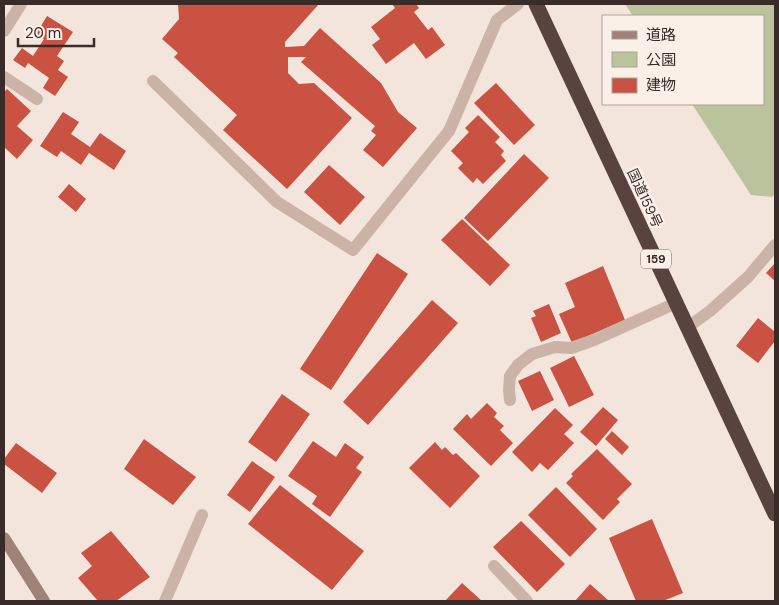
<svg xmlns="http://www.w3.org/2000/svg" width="779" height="605" viewBox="0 0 779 605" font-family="'DM Sans','Noto Sans JP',sans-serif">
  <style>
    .green { fill: #bac39b }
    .building { fill: #ca5242 }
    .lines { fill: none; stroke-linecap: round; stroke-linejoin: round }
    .lane { stroke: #ccb3a7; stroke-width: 12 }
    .street { stroke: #ccb3a7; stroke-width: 12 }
    .secondary { stroke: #9f8278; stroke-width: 12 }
    .highway { stroke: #59433e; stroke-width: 15 }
    .labels { text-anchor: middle; stroke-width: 5; stroke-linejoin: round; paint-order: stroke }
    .shield { fill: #faf0e8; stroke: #726662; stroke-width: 1 }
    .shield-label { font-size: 12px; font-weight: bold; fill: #382b28 }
    .street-label { font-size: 14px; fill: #382b28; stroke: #faf0e8 }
  </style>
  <rect width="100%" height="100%" fill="#f3e5db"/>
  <path class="green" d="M625 4H775V194L772 197 751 195 692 104H763V16H633Z"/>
  <path class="building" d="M178 4H319L285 42V47L304 46 320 28 381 83 398 112 417 128 383 167 363 150 376 135 371 131 375 126 301 62 306 57H288V73L299 84 314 83 352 118 287 189 223 130 237 115 174 57 178 53 162 39 179 19Z
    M392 4H416L419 8 414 12 428 30 432 27 445 45 426 59 414 43 386 64 372 45 380 39 371 27 395 8Z
    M47 16 73 32 57 56 64 61 58 70 68 77 55 96 43 88 49 78 28 63 25 68 13 60 22 48 33 56 44 39 36 34Z
    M496 83 535 125 514 145 474 103Z
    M7 89 31 111 17 126 33 140 17 159 4 147V92Z
    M63 112 79 122 71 134 90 147 100 133 126 151 114 170 89 153 81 165 61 151 57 157 40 146Z
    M478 115 500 137 495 142 504 151 501 155 506 161 483 184 477 178 473 183 458 168 463 163 451 151 469 132 465 128Z
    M524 154 549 178 488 241 464 218Z
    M329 165 365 197 340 225 304 192Z
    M69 184 86 199 76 212 58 197Z
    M462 219 510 265 490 286 441 240Z
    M377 253 408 274 331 390 300 369Z
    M775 263V281L766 273Z
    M603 266 625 320 572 343 559 314 575 307 565 283Z
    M432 300 458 323 368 425 343 402Z
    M549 304 561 333 541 342 531 318 536 316 533 311Z
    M758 318 775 332V341L758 363 736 346Z
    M574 356 594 395 569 407 550 368Z
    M540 371 554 400 532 411 518 381Z
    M282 394 310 414 276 462 248 442Z
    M487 403 497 413 494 417 504 426 500 430 513 443 491 466 453 429 467 414 471 419Z
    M603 407 618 420 596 446 580 432Z
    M555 408 573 425 564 434 574 443 548 470 540 463 532 472 512 452Z
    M612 431 629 447 622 455 605 439Z
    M144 439 196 477 173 505 124 469Z
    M313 441 336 457 345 443 364 457 356 468 362 472 330 517 312 504 317 496 288 476Z
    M435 442 442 450 445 447 453 455 456 453 480 476 450 508 409 468Z
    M16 443 57 473 42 493 4 464V459Z
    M597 449 632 484 617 499 620 502 603 520 566 483 573 476 571 474Z
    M252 461 275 477 250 512 227 495Z
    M280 485 364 551 332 590 248 524Z
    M556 487 597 529 570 557 528 515Z
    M652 519 683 593 663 601H636L609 538Z
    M521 521 565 564 537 592 493 547Z
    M111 531 150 577 116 601H98L78 578 92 566 81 553Z
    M462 583 482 601H445Z
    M590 584 609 601H575Z"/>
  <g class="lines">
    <path class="lane" d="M4 77 37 99
      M153 81 277 202 353 250 449 131 497 20 518 4
      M688 327 710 311 748 277 775 245
      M510 400 509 390 510 376 518 365 532 354 555 347 571 348 594 340 676 303"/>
    <path class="street" d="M4 31 21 4
      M494 566 527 601
      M165 601 202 515"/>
    <path class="secondary" d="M4 538 44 601"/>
    <path class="highway" d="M536 4 775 514"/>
  </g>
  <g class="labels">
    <rect class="shield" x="641" y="249.5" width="30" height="19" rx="4"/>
    <g class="shield-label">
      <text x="656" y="263">159</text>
    </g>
    <g class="street-label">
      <text transform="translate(645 198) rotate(65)" y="5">国道159号</text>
    </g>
  </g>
  <rect width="779" height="605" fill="none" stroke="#382b28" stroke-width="10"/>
  <rect x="602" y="15" width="162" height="90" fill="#faf0e8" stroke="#aca19b"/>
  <rect x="612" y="31" width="25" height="8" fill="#9f8278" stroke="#aca19b"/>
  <text x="646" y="40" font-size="15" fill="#382b28">道路</text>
  <rect x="612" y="52" width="25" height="15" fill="#bac39b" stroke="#aca19b"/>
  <text x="646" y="65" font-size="15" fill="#382b28">公園</text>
  <rect x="612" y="78" width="25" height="15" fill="#ca5242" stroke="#aca19b"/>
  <text x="646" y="90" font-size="15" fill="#382b28">建物</text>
  <path d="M18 38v8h76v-8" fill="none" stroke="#382b28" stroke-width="2.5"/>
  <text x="25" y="38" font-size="15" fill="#382b28" stroke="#faf0e8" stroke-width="4" paint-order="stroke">20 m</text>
</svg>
